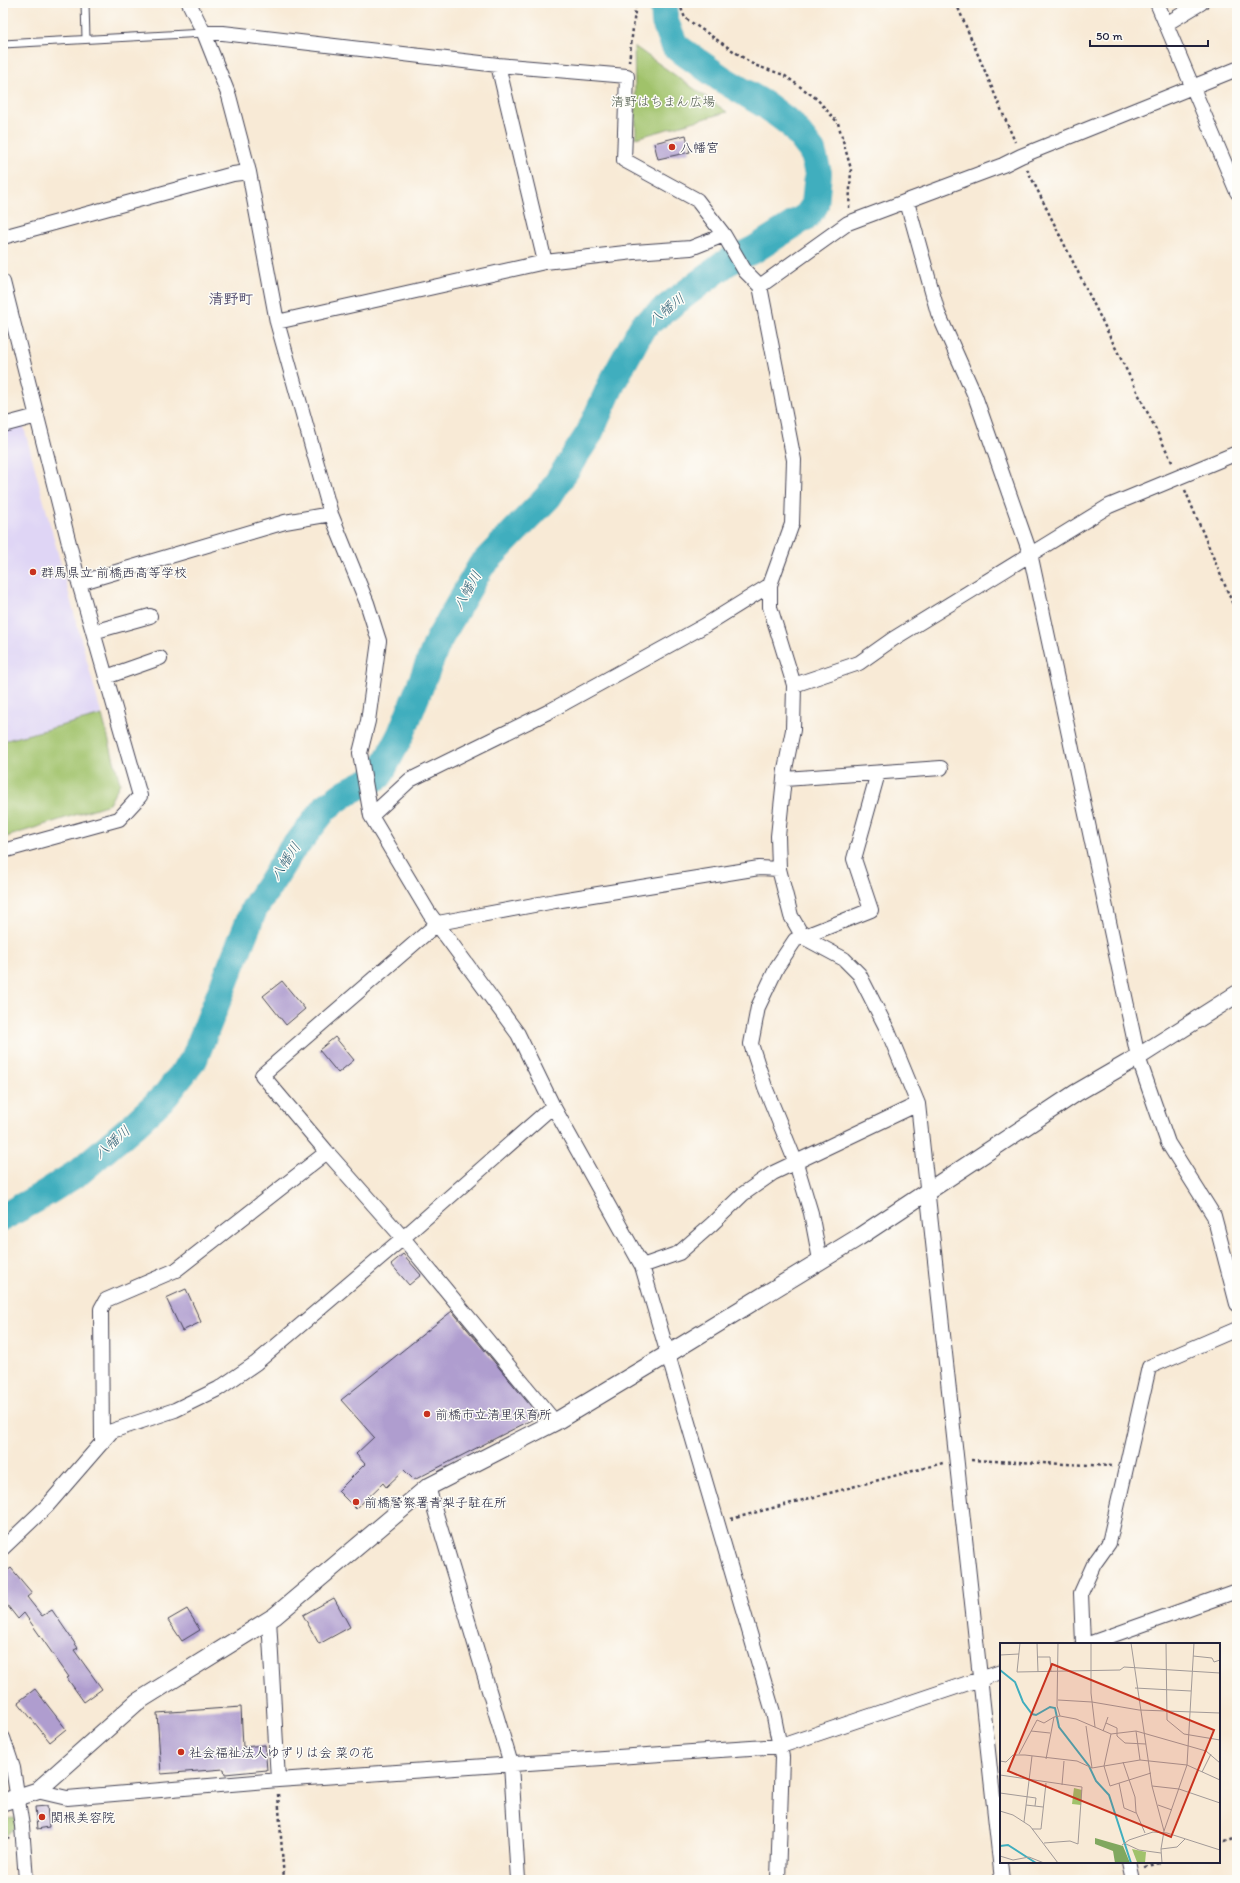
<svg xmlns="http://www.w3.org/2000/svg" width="1240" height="1883" viewBox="0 0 1240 1883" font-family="Itim,'Klee One',sans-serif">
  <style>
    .built { fill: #dfd5f5 }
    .green { fill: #a0c26b; stroke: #617253 }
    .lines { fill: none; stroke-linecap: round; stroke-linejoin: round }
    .river { stroke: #40aebe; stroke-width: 28 }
    .building { fill: #af9dcf }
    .service-casing { stroke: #424052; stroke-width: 9 }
    .minor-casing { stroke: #424052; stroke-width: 16 }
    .tertiary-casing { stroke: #424052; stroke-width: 19 }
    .path { stroke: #424052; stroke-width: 2.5; stroke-dasharray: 3 3; stroke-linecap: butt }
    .service { stroke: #fff; stroke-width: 7 }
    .minor { stroke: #fff; stroke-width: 14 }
    .tertiary { stroke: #fff; stroke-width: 17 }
    .poi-dot { fill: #c8321e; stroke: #fdfcf7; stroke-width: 1.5 }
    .labels { text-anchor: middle; stroke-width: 3; stroke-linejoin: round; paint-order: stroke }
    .park-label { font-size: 13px; fill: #4e5a4c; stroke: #fdfcf7 }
    .poi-label { font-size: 13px; fill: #22223b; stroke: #fdfcf7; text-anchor: start }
    .water-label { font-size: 14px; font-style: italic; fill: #306176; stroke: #fdfcf7 }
    .quarter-label { font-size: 15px; font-weight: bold; fill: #534d6f; stroke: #fdfcf7 }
    .inset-river { fill: none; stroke: #40aebe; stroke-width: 2 }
    .inset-road { fill: none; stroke: #a29a98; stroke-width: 1 }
    .view { fill: #c8321e; fill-opacity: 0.15; stroke: #c8321e; stroke-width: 2 }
    .inset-edge { fill: none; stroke: #22223b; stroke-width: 2 }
  </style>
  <rect width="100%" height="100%" fill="#fdfcf7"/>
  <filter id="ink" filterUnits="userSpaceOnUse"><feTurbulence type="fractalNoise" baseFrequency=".025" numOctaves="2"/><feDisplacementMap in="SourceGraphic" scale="8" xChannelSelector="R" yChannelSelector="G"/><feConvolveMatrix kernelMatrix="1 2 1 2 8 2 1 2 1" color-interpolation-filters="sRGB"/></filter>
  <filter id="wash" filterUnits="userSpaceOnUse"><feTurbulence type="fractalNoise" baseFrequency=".012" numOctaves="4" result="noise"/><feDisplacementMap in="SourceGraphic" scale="16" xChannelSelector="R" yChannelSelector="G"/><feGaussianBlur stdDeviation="0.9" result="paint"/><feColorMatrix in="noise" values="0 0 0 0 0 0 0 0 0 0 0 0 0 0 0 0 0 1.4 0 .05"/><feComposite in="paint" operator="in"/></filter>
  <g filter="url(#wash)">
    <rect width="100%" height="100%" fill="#f8ead6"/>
    <path class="built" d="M23 424 120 783 109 804 3 838V429Z"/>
    <path class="green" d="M634 46 727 112 636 138Z
      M102 715 120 783 109 804 3 838V741Z
      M15 1818 16 1827 3 1838V1819Z"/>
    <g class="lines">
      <path class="river" d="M3 1217 36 1199 79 1172 135 1124 166 1095 194 1059 254 909 292 849 299 842 326 807 347 792 379 776 401 734 438 641 481 566 548 497 589 434 612 383 643 326 726 263 755 249 807 216 815 205 818 173 812 151 791 124 767 106 722 79 675 46 665 22 664 3"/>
    </g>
    <g id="blocks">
      <path class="building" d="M686 135 690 152 658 159 654 143Z
        M282 981 305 1009 286 1025 263 996Z
        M335 1037 354 1060 338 1073 319 1050Z
        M403 1254 421 1275 409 1285 391 1264Z
        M186 1289 201 1322 182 1331 166 1298Z
        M452 1311 539 1416 414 1480 404 1470 386 1487 383 1483 356 1509 338 1491 365 1464 356 1454 374 1437 341 1400Z
        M11 1568 32 1593 27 1597 42 1616 52 1610 78 1648 74 1650 102 1689 84 1702 67 1678 69 1677 24 1613 18 1619 3 1600V1574Z
        M334 1598 350 1627 319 1644 303 1615Z
        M187 1609 200 1630 182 1641 168 1620Z
        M35 1689 66 1729 50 1742 18 1702Z
        M241 1707 243 1747 265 1745 267 1770 225 1774 224 1769 161 1774 157 1713Z
        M47 1806 49 1827 37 1829 35 1807Z"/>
    </g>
  </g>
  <g filter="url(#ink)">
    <use href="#blocks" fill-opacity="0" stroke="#424052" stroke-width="1"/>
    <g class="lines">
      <defs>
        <path id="service" d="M85 3 86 39
          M3 44 204 33"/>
        <path id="minor" d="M189 3 204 33 229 96 249 172 277 322 331 514 367 603 379 641 368 721 360 753 371 816 429 913 518 1034 553 1106 642 1266 773 1712 782 1757 778 1880
          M1157 3 1237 192
          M1166 24 1201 3
          M204 33H223L498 65 627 76 624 160 697 200 724 235
          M498 65 545 262
          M907 202 938 313 975 396 1030 553 1138 1057 1168 1143 1214 1216 1237 1304
          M3 237 233 174 249 172
          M3 282 79 583 140 796 119 819 3 851
          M760 286 848 223 1003 165 1021 156 1237 69
          M277 322 545 262 634 252 691 248 724 235 745 271 760 286 794 460 792 524 770 585V607L794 685 793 730 785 769 778 836 779 869 791 916 803 937 844 959 859 974 888 1031 918 1104 1002 1880
          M3 425 37 416
          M79 583 285 522 331 514
          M93 632 150 616
          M106 677 160 658
          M794 685 859 663 893 639 1109 506 1237 453
          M785 779 941 768
          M371 816 410 780 548 712 704 626 770 585
          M820 1260 811 1213 796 1163 765 1087 751 1044 758 1007 777 967 795 940 871 910 854 859 878 773
          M642 1266 679 1253 712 1224 743 1194 773 1173 918 1104
          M555 1422 403 1238 327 1152 262 1075 438 923 555 901 759 868 779 869
          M102 1443 101 1309 106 1300 176 1270 327 1152
          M428 1487 511 1764 518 1880
          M3 1548 47 1506 112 1431 175 1410 218 1389 256 1363 403 1238 553 1106
          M269 1619 278 1780
          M1083 1644 1081 1593 1094 1564 1109 1543 1149 1367 1237 1329
          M1088 1644 1237 1591
          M3 1738 13 1768 22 1826 26 1880
          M37 1791 67 1798 278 1780 781 1746 1001 1672
          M1129 1862 1133 1880"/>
        <path id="tertiary" d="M3 1802 37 1791 137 1702 275 1616 428 1487 555 1422 668 1354 859 1237 1076 1093 1138 1057 1237 994"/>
      </defs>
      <use href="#service" class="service-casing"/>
      <use href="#minor" class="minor-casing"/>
      <use href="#tertiary" class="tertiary-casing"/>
      <path class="path" d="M679 3 685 18 754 65 784 75 817 99 838 123 851 169 849 208
        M956 3 1015 142
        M629 62 636 3
        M1027 169 1173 464
        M1185 490 1237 614
        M971 1460 1112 1466
        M731 1519 943 1463
        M278 1794 284 1880
        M3 1843 9 1838
        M1219 1844 1237 1838
        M1145 1867 1162 1862"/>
      <use href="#service" class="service"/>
      <use href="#minor" class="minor"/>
      <use href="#tertiary" class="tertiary"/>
    </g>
  </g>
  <g class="poi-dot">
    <circle cx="672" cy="147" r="4"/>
    <circle cx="33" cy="572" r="4"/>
    <circle cx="427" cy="1414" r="4"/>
    <circle cx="356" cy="1502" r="4"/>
    <circle cx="181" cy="1752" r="4"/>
    <circle cx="42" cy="1817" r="4"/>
  </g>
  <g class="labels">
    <g class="park-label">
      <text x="663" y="106">清野はちまん広場</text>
    </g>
    <g class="poi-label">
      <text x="680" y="152">八幡宮</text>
      <text x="41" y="577">群馬県立 前橋西高等学校</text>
      <text x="435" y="1419">前橋市立清里保育所</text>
      <text x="364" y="1507">前橋警察署青梨子駐在所</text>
      <text x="189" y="1757">社会福祉法人ゆずりは会 菜の花</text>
      <text x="50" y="1822">関根美容院</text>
    </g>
    <g class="water-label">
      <text transform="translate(666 309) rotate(-37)" y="5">八幡川</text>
      <text transform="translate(467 590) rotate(-60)" y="5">八幡川</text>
      <text transform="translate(285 861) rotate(-56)" y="5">八幡川</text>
      <text transform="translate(112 1142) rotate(-41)" y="5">八幡川</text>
    </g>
    <g class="quarter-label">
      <text x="231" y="304">清野町</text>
    </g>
  </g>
  <g transform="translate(1000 1643)">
    <rect width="220" height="220" fill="#f8ead6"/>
    <path d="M74 145 82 147 81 162 72 161ZM132 206 146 209 145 220 137 219Z" fill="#a0c26b"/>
    <path d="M95 195 123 203 130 220H115L113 208 95 201Z" fill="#80a85f"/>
    <path class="inset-river" d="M0 27 15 39 23 59 32 71 36 72 50 64 55 65 59 84 89 123 96 138 109 152 131 220M0 203 8 202 36 220"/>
    <path class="inset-road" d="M20 0 17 29 120 27 124 24 220 30M37 0 38 29M58 0 57 63 60 73M91 0V50L95 84M131 0 152 143 164 188 161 206 162 220M166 0 167 77 184 91 220 97M0 12 19 11M193 13 212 15 214 19 220 17M37 14H50L51 29M135 45 191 48M58 57 92 59 139 67 220 70M106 80 117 85V93L125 100 146 101M86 83 92 125M31 88 50 90M103 88 108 74M136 88 140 117M111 91 104 123 110 143 151 130M19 111 37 77 44 80 54 74M46 116 54 74 60 73 76 76 111 91 136 88 206 108 220 120M0 118 6 119 13 112H25L77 118 92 125 140 117 187 122 220 137M123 119 135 154 136 169 145 190M202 129 211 111M0 132 82 144 78 201 70 198 44 200M119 140 124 165 136 170M62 142 64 118M152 143 179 146 220 160M0 150 36 155 35 163M26 162 43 164M158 162 172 167M0 168 13 172 30 183 58 220M24 179 32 113M32 186H41L46 140M164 188 187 122 194 0M126 201 139 207 161 210M122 202 129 197 153 189 167 190 220 207M161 206 177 204 185 196M0 213 13 217 29 214 44 220"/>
    <path class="view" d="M52 21 214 87 171 194 8 128Z"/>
    <rect width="220" height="220" class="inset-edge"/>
  </g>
  <rect width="1240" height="1883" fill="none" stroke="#fdfcf7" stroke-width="16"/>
  <path d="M1090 40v6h118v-6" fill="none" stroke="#22223b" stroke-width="2"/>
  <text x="1096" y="40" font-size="12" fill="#22223b" stroke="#fdfcf7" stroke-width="3" paint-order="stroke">50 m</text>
</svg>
